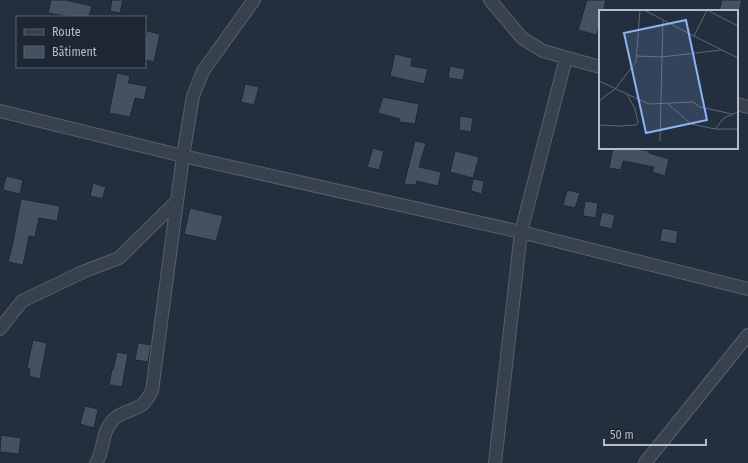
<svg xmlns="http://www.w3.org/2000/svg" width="748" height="463" viewBox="0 0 748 463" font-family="'Fira Sans Condensed',sans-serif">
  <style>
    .building { fill: #455162; stroke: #1f2835 }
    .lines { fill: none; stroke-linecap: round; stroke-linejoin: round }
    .minor-casing { stroke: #565f6c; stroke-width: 14 }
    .minor { stroke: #38414e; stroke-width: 12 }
    .inset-road { fill: none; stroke: #5e6776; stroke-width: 1 }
    .view { fill: #8ab4f8; fill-opacity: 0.15; stroke: #8ab4f8; stroke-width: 2 }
    .inset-edge { fill: none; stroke: #b4bcc9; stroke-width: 2 }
  </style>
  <rect width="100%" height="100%" fill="#242f3e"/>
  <path class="building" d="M51 0H66L92 6 89 17H71L48 13Z
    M112 0H123L120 13 110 11Z
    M587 0H606L603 11H600V22L597 35 578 30Z
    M722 0H742L739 11H719Z
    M147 31 160 34 154 62 145 60V40Z
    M395 54 412 58 411 66 428 69 424 84 390 76Z
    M450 66 465 69 463 80 448 78Z
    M117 73 130 76 128 83 147 86 144 100 135 98 130 117 109 113Z
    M245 84 259 87 254 105 241 102Z
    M383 97 419 104 415 124 399 122 400 119 378 113Z
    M460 116 473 118 471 132 459 130Z
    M415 141 426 143 419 167 441 172 438 186 417 181 416 185 404 184Z
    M373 148 384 151 379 170 367 167Z
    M613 148H631L649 151V153L669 159 665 176 652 172 654 167 623 161 621 170 609 168Z
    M455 151 479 157 473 178 450 172Z
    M6 176 23 180 20 194 3 190Z
    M473 179 484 181 482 194 471 191Z
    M93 183 106 187 102 199 90 196Z
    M567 190 580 193 575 208 563 205Z
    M21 199 60 206 57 221 39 218 35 237 29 236 23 265 8 262 12 247Z
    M585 201 598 203 596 218 583 216Z
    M190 208 223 216 216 241 184 234Z
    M602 212 615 215 612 229 599 226Z
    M662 228 678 231 676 244 660 241Z
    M33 340 47 343 40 379 29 376 30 369 27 368Z
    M138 343 151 345 148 362 135 360Z
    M117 352 128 354 122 387 109 385 112 369 113 370Z
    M85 406 98 409 94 428 80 424Z
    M1 435 21 438 19 454 0 452Z"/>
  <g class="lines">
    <defs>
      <path id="minor" d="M490 0 522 38 543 51 600 67
        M737 104 748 107
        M0 111 183 156 521 232 566 58
        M0 329 22 301 85 271 119 258 177 201
        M96 463C105 449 101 430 115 418 123 412 135 410 143 404 147 400 149 396 152 391L183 156 193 96 203 71 254 0
        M495 463 521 232 748 289
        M645 463 748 335"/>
    </defs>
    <use href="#minor" class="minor-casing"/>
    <use href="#minor" class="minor"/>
  </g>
  <g transform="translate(599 10)">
    <rect width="139" height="139" fill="#242f3e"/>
    <path class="inset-road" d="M45 0 95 26M108 0 95 26 139 48M108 0 139 16M64 11 63 47 122 40M38 46 63 47 61 131M0 71 28 84 36 99 39 112 37 115 20 116 0 115M28 84 50 94 94 92 101 97 133 104M0 91 16 79 37 52 41 0M69 94 92 114 116 119H139M116 119 125 108 139 102"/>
    <path class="view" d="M87 10 108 110 47 123 25 23Z"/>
    <rect width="139" height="139" class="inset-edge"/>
  </g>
  <rect x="16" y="16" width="130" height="52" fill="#1d2633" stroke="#59626f"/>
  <rect x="24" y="29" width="20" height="6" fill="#38414e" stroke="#59626f"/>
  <text x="52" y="36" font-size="12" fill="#b4bcc9">Route</text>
  <rect x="24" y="46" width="20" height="12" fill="#455162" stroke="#59626f"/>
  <text x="52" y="56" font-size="12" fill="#b4bcc9">Bâtiment</text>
  <path d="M604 439v6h102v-6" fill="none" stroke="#b4bcc9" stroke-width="2"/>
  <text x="610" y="439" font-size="12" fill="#b4bcc9" stroke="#1d2633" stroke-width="3" paint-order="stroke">50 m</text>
</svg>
